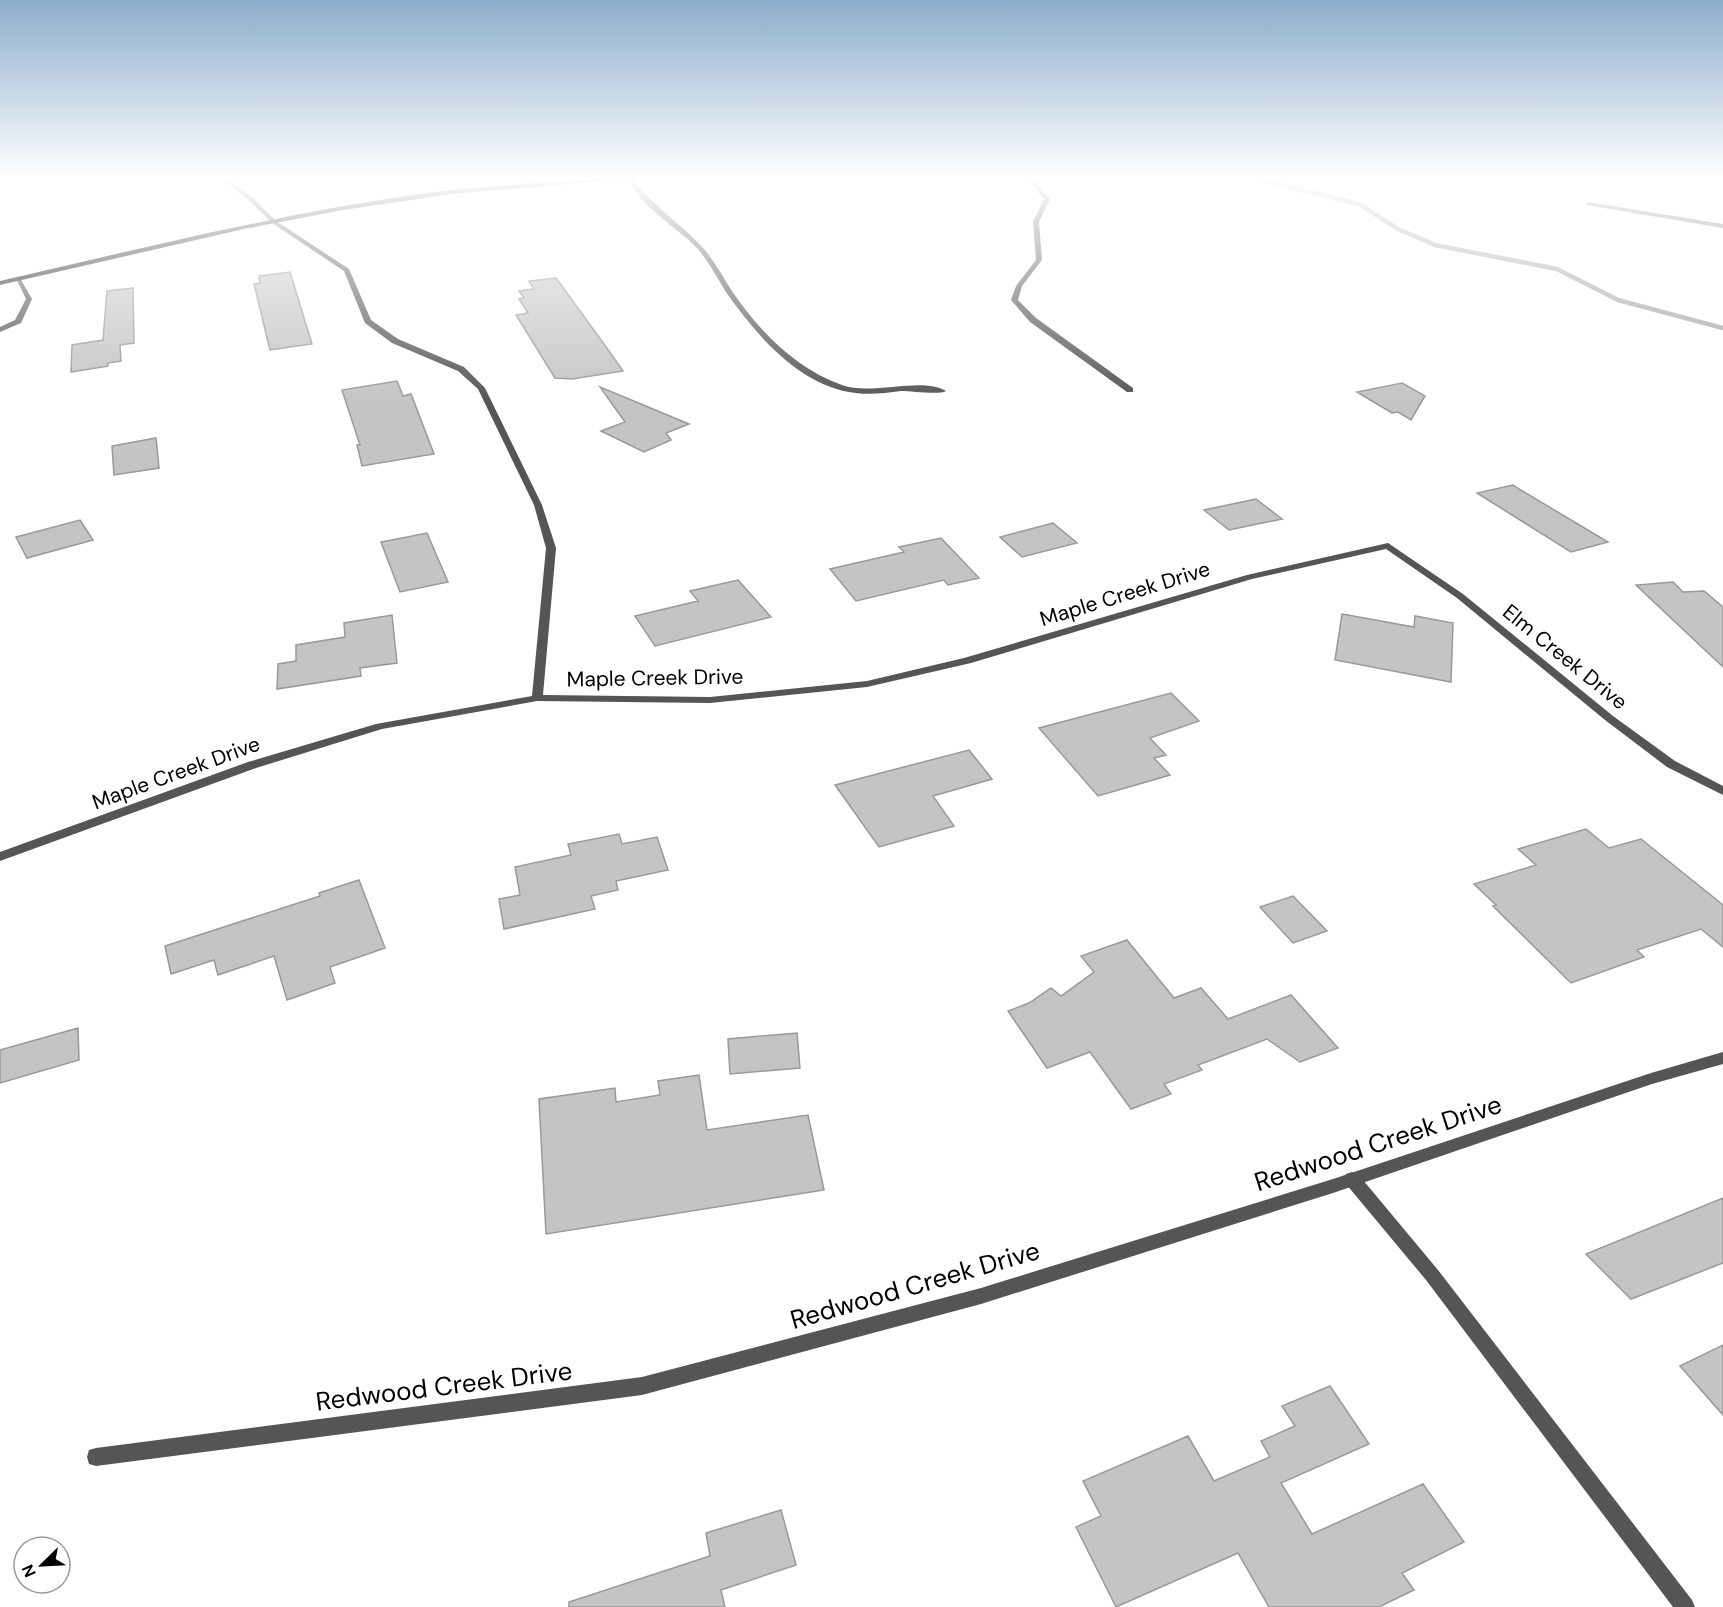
<svg xmlns="http://www.w3.org/2000/svg" width="1723" height="1607" viewBox="0 0 1723 1607" font-family="'DM Sans',sans-serif">
  <style>
    .lines { fill: none; stroke-linecap: round; stroke-linejoin: round }
    .stream { stroke: #a3a3a3; stroke-width: 4.5 }
    .building { fill: #c4c4c4; stroke: #999; stroke-width: 1.5 }
    .service { fill: #555; fill-rule: evenodd }
    .minor { fill: #555; fill-rule: evenodd }
    .secondary { fill: #222; fill-rule: evenodd }
    .labels { text-anchor: middle; stroke-width: 4.5; stroke-linejoin: round; paint-order: stroke }
    .street-label { font-size: 21px; fill: #000; stroke: #fff }
    .near-street-label { font-size: 26px; fill: #000; stroke: #fff }
  </style>
  <rect width="100%" height="100%" fill="#fff"/>
  <g class="lines">
    <path class="stream" d="M1252 178 1359 204 1398 229 1435 245 1557 269 1618 300 1723 328"/>
  </g>
  <path class="building" d="M290 272 312 344 270 350 254 284 260 283 259 276Z
    M556 278 604 344 623 371 572 379 555 378 516 315 528 313 519 299 524 298 519 291 534 289 529 281Z
    M133 288 134 343 120 345 121 361 108 363V366L71 372 72 345 103 340 107 291Z
    M397 381 403 396 411 394 434 454 362 466 357 445H360L342 390Z
    M1402 383 1425 396 1411 420 1398 412 1392 413 1357 392Z
    M600 387 689 424 666 433 671 440 644 452 601 431 625 422Z
    M156 438 159 468 114 475 112 446Z
    M1513 485 1519 489 1608 542 1571 552 1477 493Z
    M1256 499 1282 519 1229 530 1204 510Z
    M80 520 93 540 27 558 16 537Z
    M1053 523 1077 543 1022 557 1000 537Z
    M427 533 448 582 400 592 381 542Z
    M941 538 979 578 948 585 944 580 856 601 830 569 904 552 899 547Z
    M738 580 771 617 655 646 635 616 698 601 690 591Z
    M1673 582 1683 592 1704 591 1723 607V667L1636 585Z
    M1342 614 1414 627 1415 616 1453 623 1451 682 1335 660Z
    M392 615 397 663 360 668 361 676 277 689 278 664 296 661V645L345 637 344 623Z
    M1171 693 1199 721 1150 738 1166 755 1154 758 1170 775 1098 796 1039 728Z
    M969 750 992 779 933 796 954 826 879 847 835 785Z
    M1586 829 1609 848 1641 839 1723 905V947L1701 929 1637 950 1644 957 1571 983 1493 906 1496 905 1474 884 1536 865 1518 849Z
    M619 834 622 844 657 837 668 870 616 881 618 890 591 896 595 909 504 929 499 899 520 895 515 867 571 855 568 844Z
    M359 880 385 948 330 967 335 983 287 1000 274 956 218 975 214 960 171 974 165 946 320 896 319 893Z
    M1293 896 1327 931 1293 943 1260 907Z
    M1127 940 1174 998 1201 988 1228 1019 1291 995 1338 1048 1300 1062 1267 1039 1198 1065 1202 1070 1164 1084 1171 1094 1131 1109 1090 1052 1047 1068 1008 1011 1029 1003 1051 988 1061 996 1094 972 1081 956Z
    M78 1028 79 1060 0 1083V1050Z
    M797 1033 800 1068 730 1074 728 1039Z
    M699 1075 707 1130 808 1115 824 1190 546 1234 539 1099 615 1088 616 1102 660 1095 658 1081Z
    M1723 1198V1263L1631 1299 1586 1254Z
    M1723 1345V1415L1680 1366Z
    M1330 1386 1369 1444 1281 1483 1312 1534 1423 1484 1464 1542 1402 1573 1414 1590 1379 1607H1269L1238 1553 1116 1607 1076 1527 1101 1516 1083 1481 1188 1436 1214 1481 1270 1457 1261 1441 1295 1426 1282 1406Z
    M781 1510 796 1565 721 1590 725 1607H569V1602L710 1556 706 1533Z"/>
  <g class="lines">
    <path class="service" d="M1026 178H1032L1050 199 1039 222 1042 260 1022 286 1018 300 1036 318 1133 388V392H1127L1030 322 1011 300 1016 286 1036 260 1033 222 1044 199Z
      M1352 1172 1358 1174 1438 1270 1692 1600 1695 1607H1673L1426 1280 1346 1184 1344 1179 1346 1174Z"/>
    <path class="minor" d="M221 178H228L255 200 276 221 349 269 371 320 398 339 464 367 485 388 542 505 556 548 543 695 710 697 867 681 964 658 1247 575 1388 543 1463 594 1613 716 1675 761 1723 786V795L1667 767 1605 720 1457 598 1386 549 1252 579 971 663 867 687 710 703 537 701 382 729 256 768 0 861V852L248 762 376 724 532 696 546 548 534 505 478 389 458 371 392 343 365 323 344 271 272 223 251 202Z
      M628 178H632C652 206 682 224 704 249 715 262 723 277 732 291 759 331 796 369 842 385 872 396 922 376 946 391 940 395 911 391 901 391 886 393 871 395 856 393 801 387 758 337 728 295 718 280 710 263 698 249 676 226 641 208 628 178Z
      M1588 202 1723 224V228L1586 205Z
      M16 278H20L32 299 21 323 0 332V327L15 320 26 299Z
      M1723 1052V1064L1652 1084 1333 1193 981 1304 642 1395 96 1466 89 1464 87 1457 89 1450 96 1448 642 1377 981 1288 1333 1179 1651 1073Z"/>
    <path class="secondary" d="M606 178H639L452 194 343 210 244 229 0 285V281C139 249 278 214 420 194 482 186 544 182 606 178Z"/>
  </g>
  <linearGradient id="sky" x2="0" y2="1"><stop stop-color="#8cadcc"/><stop offset="0.44" stop-color="#fff"/><stop offset="1" stop-color="#fff" stop-opacity="0"/></linearGradient>
  <rect width="1723" height="403" fill="url(#sky)"/>
  <g class="labels">
    <g class="street-label">
      <text transform="translate(1125 594) rotate(-17)" y="7">Maple Creek Drive</text>
      <text transform="translate(1565 657) rotate(39)" y="7">Elm Creek Drive</text>
      <text transform="translate(655 678) rotate(-1)" y="7">Maple Creek Drive</text>
      <text transform="translate(176 773) rotate(-20)" y="7">Maple Creek Drive</text>
    </g>
    <g class="near-street-label">
      <text transform="translate(1378 1143) rotate(-18)" y="9">Redwood Creek Drive</text>
      <text transform="translate(915 1285) rotate(-16)" y="9">Redwood Creek Drive</text>
      <text transform="translate(444 1386) rotate(-7)" y="9">Redwood Creek Drive</text>
    </g>
  </g>
  <g transform="translate(42 1565) rotate(246)"><circle r="28" fill="#ffffff" stroke="#999999" stroke-width="1.5"/>
  <path d="M0-4.5L10 22L0 15L-10 22Z" fill="#000000"/>
  <text y="-9" font-size="16" font-weight="bold" text-anchor="middle" fill="#000000">N</text>
  </g>
</svg>
